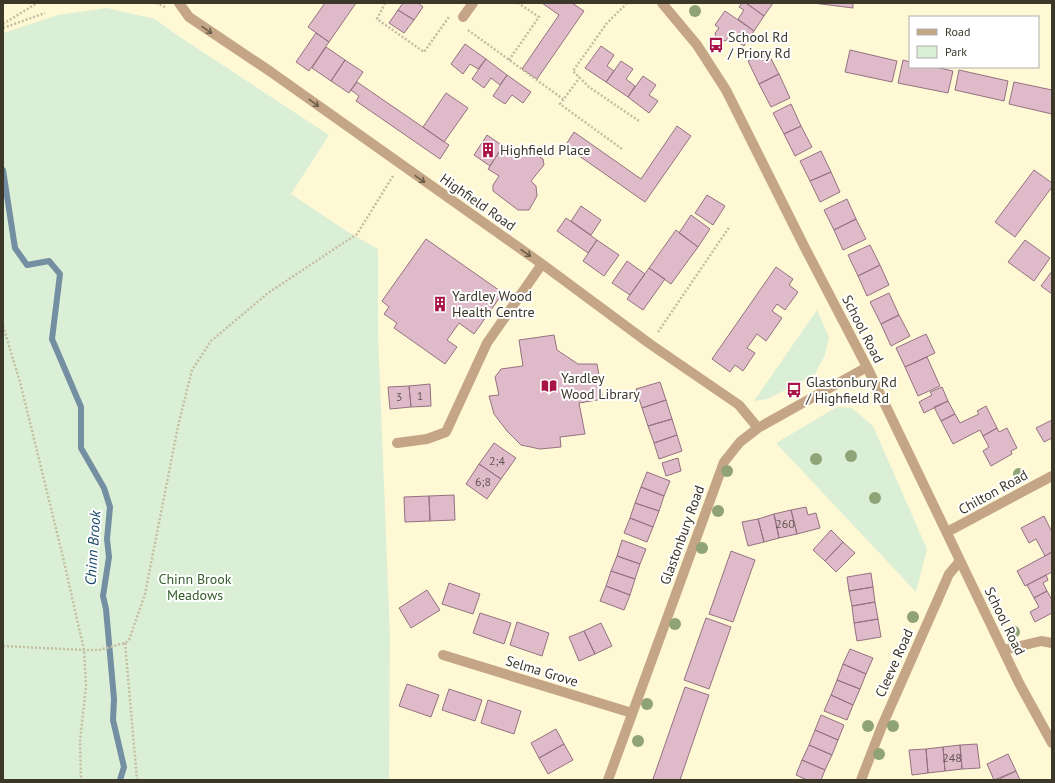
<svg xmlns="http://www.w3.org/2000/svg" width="1055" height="783" viewBox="0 0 1055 783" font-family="'PT Sans',sans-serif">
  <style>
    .green { fill: #dbefd7 }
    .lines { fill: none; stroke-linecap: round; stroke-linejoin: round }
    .stream { stroke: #738fa1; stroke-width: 6 }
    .building { fill: #dfbac9; stroke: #947281 }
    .path { stroke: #c4bea1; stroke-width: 2.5; stroke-dasharray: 2 2; stroke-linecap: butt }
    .minor { stroke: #c4a687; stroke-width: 10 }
    .tree { fill: #8fa376 }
    .oneway { stroke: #6b5e4b }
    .labels { text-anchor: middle; stroke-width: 4; stroke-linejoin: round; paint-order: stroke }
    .number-label { font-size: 12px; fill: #645852 }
    .poi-label { font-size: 14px; fill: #3b382a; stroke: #fff; text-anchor: start }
    .street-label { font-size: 14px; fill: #3b382a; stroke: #fff }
    .park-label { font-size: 14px; fill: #335e2a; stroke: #fff }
    .water-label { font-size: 15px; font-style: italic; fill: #184869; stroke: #fff }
  </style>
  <rect width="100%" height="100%" fill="#fff8d4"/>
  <path class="green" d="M107 8 155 19 174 33 329 135 291 194 348 232 378 249V332L390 637 389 780H3V33L58 15Z
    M817 310 829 337 825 355 815 374 768 399 754 401Z
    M837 407 852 408 873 426 927 549 916 592 776 443Z"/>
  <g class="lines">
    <path class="stream" d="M3 170 15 248 27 265 49 261 60 274 52 339 81 407V448L104 488 110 507 107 539 109 557 103 596 106 609 114 699 113 720 124 767 120 780"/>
  </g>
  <path class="building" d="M325 3H356L329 42 308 27Z
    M403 3H418L423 7 414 20 398 10Z
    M542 3H572L584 11 537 79 522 69 559 15Z
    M742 3H746L764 16 754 31 738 19 744 10 739 7Z
    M746 3H773L764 16Z
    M813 3H853V8Z
    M398 10 414 20 404 33 389 23Z
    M725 11 754 31 744 46 729 36 727 40 721 42 716 37 715 33 719 28 715 25Z
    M316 33 329 42 309 71 296 62Z
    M465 44 486 59 478 69 470 64 463 74 451 64Z
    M601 46 614 55 607 66 614 71 606 82 585 68Z
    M326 47 345 60 331 81 312 68Z
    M850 50 897 61 892 82 845 72Z
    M767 51 779 74 759 84 748 61Z
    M486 59 507 75 500 85 491 78 484 88 472 79Z
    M345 60 363 72 349 93 331 81Z
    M903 60 910 62V67H935L953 71 948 93 898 83Z
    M621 61 633 69 626 79 635 86 628 97 606 82Z
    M959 70 1008 81 1004 101 955 90Z
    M779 74 790 98 771 107 759 84Z
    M507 75 531 92 523 103 512 95 505 104 493 96Z
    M643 76 656 85 649 95 658 101 649 113 628 97Z
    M357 82 449 145 440 159 356 101 359 96 351 90Z
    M1014 82 1052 90V114L1009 104Z
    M446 93 468 108 444 142 423 127Z
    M791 104 801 126 784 134 773 113Z
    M677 126 691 136 645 202 565 146 574 132 641 179Z
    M801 126 812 147 795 156 784 134Z
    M487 135 503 146 490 166 474 155Z
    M503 146 514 154 521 149 526 148 543 159 544 165 531 181 536 186 537 196 529 210H518L493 191V185L499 176 488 169Z
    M821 151 831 172 810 181 800 161Z
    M1034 170 1052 183V187L1015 237 995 222Z
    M831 172 840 192 820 202 810 181Z
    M707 195 725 206 713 225 695 213Z
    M847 199 856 219 834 230 824 210Z
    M581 206 601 220 591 235 571 221Z
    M691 215 710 229 698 247 679 233Z
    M566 218 597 240 588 253 557 231Z
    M856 219 866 239 843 250 834 230Z
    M676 230 698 247 671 284 649 268Z
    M426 239 503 293 474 334 459 323 447 340 457 347 445 364 394 328 397 323 384 314 389 307 382 301Z
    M597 240 619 255 604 276 583 261Z
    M1025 240 1050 258 1034 281 1008 262Z
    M870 245 880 265 858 276 848 255Z
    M627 261 645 274 630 295 612 283Z
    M880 265 889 285 867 296 858 276Z
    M776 267 793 279 789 285 798 292 785 310 777 304 772 311 782 318 766 341 757 334 747 348 755 353 743 371 735 365 730 372 712 359Z
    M649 268 665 279 643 310 627 299Z
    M1052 271V294L1041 286Z
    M889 293 899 315 881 324 870 302Z
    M899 315 910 336 891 346 881 324Z
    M926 334 935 353 905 367 896 348Z
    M554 335 557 350 578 364H597L603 399 579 403 585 434 560 437 561 447 540 449 521 445 507 431 494 414 489 396 499 395 495 377 501 369 523 366 519 340Z
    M927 357 940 386 918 396 905 367Z
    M660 382 666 400 642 408 636 389Z
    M430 384 431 406 411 407 409 386Z
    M409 386 411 407 390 409 388 387Z
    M942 387 948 401 924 413 919 402 932 395 930 392Z
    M666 400 672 419 648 426 642 408Z
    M948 401 955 414 941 421 934 407Z
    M986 406 997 428 983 436 980 430 953 444 941 421 955 414 960 423 979 414 977 411Z
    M672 419 677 435 654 443 648 426Z
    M1052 420V438L1044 442 1036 428Z
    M997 428 999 432 1007 428 1017 448 1011 451 1012 454 991 466 983 451 989 447 983 436Z
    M677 435 682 451 659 459 654 443Z
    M494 443 516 458 501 479 479 464Z
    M678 458 681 471 666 476 662 463Z
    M479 464 501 479 487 499 466 484Z
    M647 472 670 481 664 496 641 487Z
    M641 487 664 496 659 511 635 503Z
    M454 495 455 520 430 521 429 496Z
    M429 496 430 521 405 522 404 497Z
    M635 503 659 511 653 527 630 518Z
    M806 507 808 515 816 513 820 528 797 534 791 510Z
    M791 510 797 534 779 538 774 514Z
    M774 514 779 538 764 542 758 519Z
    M1044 516 1052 532V552L1045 556 1036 539 1029 543 1021 528Z
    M630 518 653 527 647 542 624 533Z
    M758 519 764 542 748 546 742 522Z
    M831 530 843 542 825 561 813 550Z
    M622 540 646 549 640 564 617 556Z
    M843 542 855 553 836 572 825 561Z
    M731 551 755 560 733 622 709 614Z
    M1052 552V572L1025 586 1017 571Z
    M617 556 640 564 635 579 611 571Z
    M611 571 635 579 630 595 606 586Z
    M871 573 873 587 849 591 847 577Z
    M1046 575 1048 580 1043 583 1047 591 1034 598 1027 585Z
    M449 583 480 594 473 614 442 604Z
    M606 586 630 595 624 610 600 601Z
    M873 587 875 602 852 606 849 591Z
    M427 590 440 610 411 628 399 608Z
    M1047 591 1052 600V613L1035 622 1030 612 1039 607 1034 598Z
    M875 602 878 619 854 623 852 606Z
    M480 613 511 623 504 644 473 633Z
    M706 618 731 627 709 689 684 680Z
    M878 619 881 637 857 641 854 623Z
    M517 622 549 633 542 656 510 645Z
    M601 623 612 646 595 654 584 631Z
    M584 631 595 654 579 661 569 637Z
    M850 649 873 658 866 674 843 664Z
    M843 664 866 674 860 689 837 680Z
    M837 680 860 689 853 705 831 695Z
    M407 684 439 695 431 717 399 706Z
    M685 687 709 695 680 780H656L653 779Z
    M449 689 482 700 475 721 442 710Z
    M831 695 853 705 847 720 824 711Z
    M488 700 521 711 514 734 481 723Z
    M821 715 844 725 838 740 815 730Z
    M556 729 564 744 539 758 531 743Z
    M815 730 838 740 832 755 809 745Z
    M564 744 573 760 548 774 539 758Z
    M977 744 980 768 962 769 960 745Z
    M809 745 832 755 825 770 802 760Z
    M960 745 962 769 945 771 943 747Z
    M943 747 945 771 928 773 926 749Z
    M926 749 928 773 912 775 909 750Z
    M1008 754 1016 771 994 780 987 764Z
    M802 760 825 770 821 780H807L796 775Z
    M1016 771 1020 780H997Z"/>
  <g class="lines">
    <path class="path" d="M156 3 165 7
      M385 3 377 19 424 52 449 17
      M627 3 607 23 573 71 589 87 639 121
      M3 24 37 3
      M3 28 45 13
      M468 30 563 99
      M509 60 539 17 518 3
      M580 77 560 104 622 149
      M3 326 20 382 62 553 84 650 86 686 80 741 81 780
      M658 332 730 226
      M125 643 137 780
      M3 646 84 650H99L125 643 129 640 145 594 178 426 192 370 211 341 268 293 357 234 393 176"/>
    <path class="minor" d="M179 3 189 17 271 72 542 264 650 344 739 405 758 428
      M662 3 697 45 726 90 804 246 867 367 1019 683 1052 743
      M463 17 473 3
      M397 443 427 439 446 432 487 343 542 264
      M947 532 1052 476
      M1004 650 1041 641 1052 643
      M443 655 632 713
      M608 780 724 462 740 442 758 428 867 367
      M861 780 882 726 949 574 960 561"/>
  </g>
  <g class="tree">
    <circle cx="695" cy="11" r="6"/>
    <circle cx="851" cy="456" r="6"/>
    <circle cx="816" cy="459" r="6"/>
    <circle cx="727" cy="471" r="6"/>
    <circle cx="1019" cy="474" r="6"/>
    <circle cx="875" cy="498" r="6"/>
    <circle cx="718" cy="511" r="6"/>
    <circle cx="702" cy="548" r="6"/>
    <circle cx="913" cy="617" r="6"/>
    <circle cx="675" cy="624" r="6"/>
    <circle cx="1014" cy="632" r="6"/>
    <circle cx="647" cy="704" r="6"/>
    <circle cx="868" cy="726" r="6"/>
    <circle cx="893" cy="726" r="6"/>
    <circle cx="638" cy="741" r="6"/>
    <circle cx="879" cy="754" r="6"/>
  </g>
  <defs><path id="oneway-shaft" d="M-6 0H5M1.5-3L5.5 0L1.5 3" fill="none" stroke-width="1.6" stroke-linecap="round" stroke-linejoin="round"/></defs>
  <g class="oneway">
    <use href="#oneway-shaft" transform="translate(207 30) rotate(35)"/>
    <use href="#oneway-shaft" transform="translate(314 103) rotate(36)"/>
    <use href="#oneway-shaft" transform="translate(420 179) rotate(35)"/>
    <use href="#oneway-shaft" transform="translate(526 253) rotate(35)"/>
  </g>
  <defs>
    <symbol id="bus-bare" viewBox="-9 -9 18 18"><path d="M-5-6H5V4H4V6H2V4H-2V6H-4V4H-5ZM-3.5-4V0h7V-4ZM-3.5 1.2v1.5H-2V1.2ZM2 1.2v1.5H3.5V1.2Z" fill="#a91448" stroke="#fff" stroke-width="2.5" paint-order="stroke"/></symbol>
    <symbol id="building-bare" viewBox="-9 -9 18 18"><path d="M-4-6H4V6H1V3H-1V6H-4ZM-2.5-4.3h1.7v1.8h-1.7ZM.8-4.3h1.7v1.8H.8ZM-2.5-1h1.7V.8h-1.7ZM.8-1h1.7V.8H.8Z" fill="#a91448" stroke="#fff" stroke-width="2.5" paint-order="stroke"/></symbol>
    <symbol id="library-bare" viewBox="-9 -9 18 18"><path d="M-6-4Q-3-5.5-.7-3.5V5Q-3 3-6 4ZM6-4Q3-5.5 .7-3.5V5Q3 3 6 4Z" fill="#a91448" stroke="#fff" stroke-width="2.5" paint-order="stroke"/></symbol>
  </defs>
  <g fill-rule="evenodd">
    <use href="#bus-bare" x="705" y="34" width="22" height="22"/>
    <use href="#building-bare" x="477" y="139" width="22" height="22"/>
    <use href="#building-bare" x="429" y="293" width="22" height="22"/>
    <use href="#library-bare" x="538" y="375" width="22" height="22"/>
    <use href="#bus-bare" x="783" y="379" width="22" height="22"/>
  </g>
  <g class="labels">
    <g class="number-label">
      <text x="420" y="400">1</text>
      <text x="399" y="401">3</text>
      <text x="497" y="465">2;4</text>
      <text x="483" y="486">6;8</text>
      <text x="785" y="528">260</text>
      <text x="952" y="762">248</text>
    </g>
    <g class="poi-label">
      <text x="728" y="42">School Rd<tspan x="728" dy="16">/ Priory Rd</tspan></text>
      <text x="500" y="155">Highfield Place</text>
      <text x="452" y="301">Yardley Wood<tspan x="452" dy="16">Health Centre</tspan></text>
      <text x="561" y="383">Yardley<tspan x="561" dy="16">Wood Library</tspan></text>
      <text x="806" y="387">Glastonbury Rd<tspan x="806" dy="16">/ Highfield Rd</tspan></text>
    </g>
    <g class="street-label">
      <text transform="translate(478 202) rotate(35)" y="5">Highfield Road</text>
      <text transform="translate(863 329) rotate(63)" y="5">School Road</text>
      <text transform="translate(993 492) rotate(-29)" y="5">Chilton Road</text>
      <text transform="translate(682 535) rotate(-70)" y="5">Glastonbury Road</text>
      <text transform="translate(1005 621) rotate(64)" y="5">School Road</text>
      <text transform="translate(894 663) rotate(-66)" y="5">Cleeve Road</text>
      <text transform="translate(542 671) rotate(17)" y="5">Selma Grove</text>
    </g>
    <g class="park-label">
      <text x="195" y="584">Chinn Brook<tspan x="195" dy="16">Meadows</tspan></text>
    </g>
    <g class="water-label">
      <text transform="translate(93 548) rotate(-86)" y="5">Chinn Brook</text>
    </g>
  </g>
  <rect width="1055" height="783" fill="none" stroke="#3b382a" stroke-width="8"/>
  <rect x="909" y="16" width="130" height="52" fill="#ffffff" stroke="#b1afaa"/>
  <rect x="917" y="29" width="20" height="6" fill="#c4a687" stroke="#b1afaa"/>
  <text x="945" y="36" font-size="12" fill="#3b382a">Road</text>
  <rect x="917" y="46" width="20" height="12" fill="#dbefd7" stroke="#b1afaa"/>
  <text x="945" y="56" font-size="12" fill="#3b382a">Park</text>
</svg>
